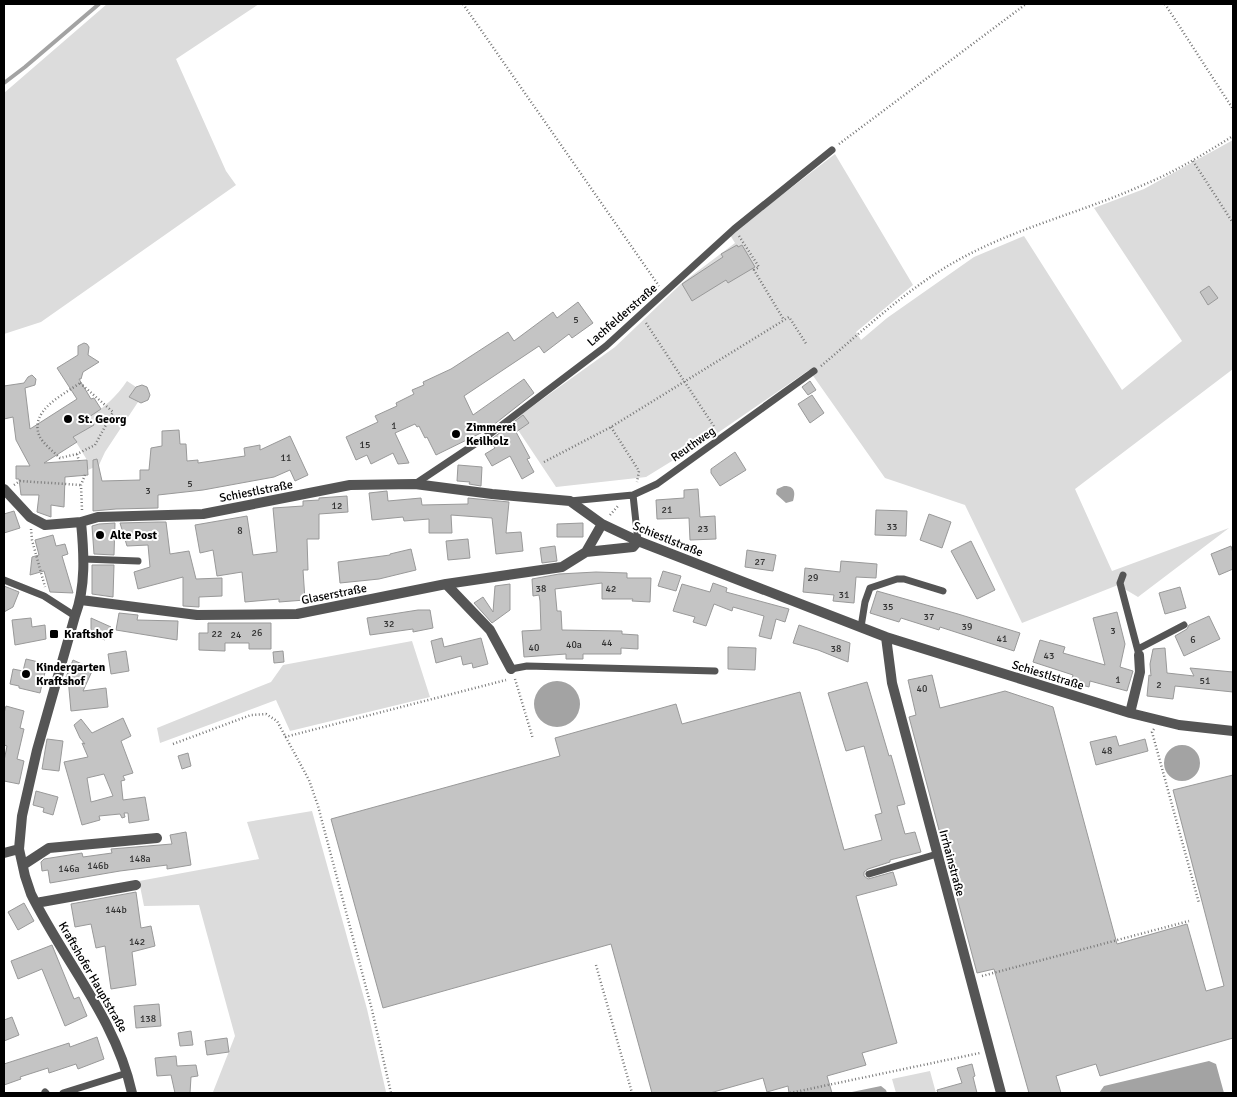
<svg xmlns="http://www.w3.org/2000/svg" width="1237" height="1097" viewBox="0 0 1237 1097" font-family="Signika,sans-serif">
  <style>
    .green { fill: #dcdcdc }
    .water { fill: #a3a3a3 }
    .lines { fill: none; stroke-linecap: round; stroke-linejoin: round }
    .stream { stroke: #a3a3a3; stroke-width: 4 }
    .building { fill: #c4c4c4; stroke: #999; fill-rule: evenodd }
    .path { stroke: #777; stroke-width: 2.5; stroke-dasharray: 1 2.5; stroke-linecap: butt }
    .service { stroke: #555; stroke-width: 7 }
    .minor { stroke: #555; stroke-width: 10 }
    .poi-dot { fill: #000; stroke: #fff; stroke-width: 2 }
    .labels { text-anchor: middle; stroke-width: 4; stroke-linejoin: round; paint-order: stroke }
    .number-label { font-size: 10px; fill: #313131 }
    .street-label { font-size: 12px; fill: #000; stroke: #fff }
    .poi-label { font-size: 12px; font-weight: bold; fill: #000; stroke: #fff; text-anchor: start }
  </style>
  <rect width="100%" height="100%" fill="#fff"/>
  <path class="green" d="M107 4H259L176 59 226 171 236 185 41 322 4 334V93Z
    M1233 140V369L1075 489 1112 571 1229 528 1138 597 1118 585 1022 623 965 505 885 478 809 370 719 432 646 477 556 487 512 421 615 347 682 283 735 243 730 235 835 154 913 285 856 332 861 340 887 318 974 257 1024 236 1122 390 1182 341 1094 208 1144 189Z
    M127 381 136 387 129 397 138 402 105 452 99 465 88 470 87 460 73 437 94 425 89 417C104 408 117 396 127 381Z
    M412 641 430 697 290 731 276 700 160 743 157 728 271 682 283 665Z
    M312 811 367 1009 386 1092 216 1093 213 1092 235 1036 199 905 144 906 139 881 259 859 247 822Z
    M930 1071 936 1093H896L892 1079Z"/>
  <path class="water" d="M784 486C794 486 796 491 793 501L786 503 776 494 777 489Z
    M534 704a23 23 0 1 1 46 0a23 23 0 1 1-46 0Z
    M1164 763a18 18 0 1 1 36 0a18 18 0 1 1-36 0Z
    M1209 1061 1216 1064 1224 1093H1099L1104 1086Z
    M881 1086 886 1090 887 1093H847Z"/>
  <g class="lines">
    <path class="stream" d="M4 83 25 67 99 4"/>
  </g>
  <path class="building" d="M737 245 738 247 742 245 755 267 728 283 726 280 692 301 682 284 723 257 721 254Z
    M1209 286 1218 298 1208 305 1200 292Z
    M578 302 593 323 572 338 569 334 544 353 539 346 464 396 473 415 524 379 534 393 487 430 436 455 427 437 425 438 419 426 417 427 415 424 395 433 409 463 398 464 393 453 371 464 367 455 356 460 346 437 378 422 375 416 397 406 396 403 414 394 412 390 424 385 423 382 451 369 508 332 514 341 553 312 557 318Z
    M84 343 87 344 89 347 88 355 99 362 83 372 81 379H79L91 399 94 398 101 409 89 417 94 425 73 437 77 442 44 463 87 460 88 475 65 477 64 507 51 505V517L37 512 39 495H21L19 479H16V466H30L16 440 13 417 4 419V386L24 383 28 377 32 375 36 379 35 385 25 388 30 429 77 399 57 368 78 355V346Z
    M810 381 816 390 808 395 802 387Z
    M142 385 147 387 150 395 148 400 141 403 129 397 136 387Z
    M812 395 824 413 810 423 798 404Z
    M523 415 529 423 516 432 530 458 527 459 534 472 522 479 510 456 492 466 485 454 495 448 489 441Z
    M179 430 180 444H186L187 461 198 460V463L245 456 244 448 260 445V450L290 436 308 475 295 481 290 470 274 477 203 490 158 495V508L116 509 93 511V460L97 459 102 481 140 480V470H149L151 448 162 446V431Z
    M735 452 746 470 720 486 711 473V469Z
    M458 465 482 467 481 486 469 484 470 482 457 481Z
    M698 489 700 517 715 516 716 539 690 540 689 518 657 519 656 500 684 498V490Z
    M387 491 388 501 421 498 422 505 468 504V498L509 502 506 533 521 532 523 551 496 554 492 518 451 515 452 533H429V519L404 521 403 517 372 520 369 493Z
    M347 496 348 512 319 514V539H307L308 570H303L305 600 279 602V599L245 602 242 572 217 576 213 550 200 553 195 525 247 516 253 555 277 552 273 508 303 506V501L319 500V498Z
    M876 510 907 511 906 536 875 535Z
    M14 511 20 528 4 533V514Z
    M929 514 951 522 942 548 920 540Z
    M158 522H166L170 554 189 551 196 579 222 578V596L199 597V607L183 606V577L138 589 134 572 150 567 148 545 127 546 120 523Z
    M115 523 114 555 94 554 92 526 99 524Z
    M583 523V537H557V524Z
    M53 535 56 546 65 544 68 554 62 556 73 593 50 592 44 571 30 575 32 557 39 555 35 540Z
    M468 539 470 558 448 560 446 541Z
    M971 541 995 590 977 599 951 551Z
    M555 546 557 561 542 563 540 548Z
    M1231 546 1233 553V569L1219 575 1211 554Z
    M411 549 416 570 379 579 340 583 338 562 390 555V554Z
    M747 550 776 555 773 571 745 567Z
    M841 561 877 564 876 578 856 577 854 603 833 601 834 595 803 592 805 568 840 572Z
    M92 565H114L113 597 92 594Z
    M663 571 681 576 676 591 658 586Z
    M596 572 627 573V578H651L650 602 632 601 633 599H602V583L555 589 557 611H561L562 630 622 631V634L638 635V649L621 648V654H583V659H566V654L524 657 522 631 541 630 540 601 539 595 533 596 532 579 559 574Z
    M713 583 727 588 726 592 789 609 785 622 776 619 771 639 759 636 764 616 733 607 732 611 714 604 706 626 693 622 695 617 673 611 682 584 710 592Z
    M510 584V610L492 623 474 603 483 597 493 612 495 586Z
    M4 586 19 592 13 607 4 612Z
    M1180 587 1186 608 1165 614 1159 593Z
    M877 591 958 614 1020 633 1014 651 940 627 939 630 901 618 899 622 870 613Z
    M418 610H430L433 628 413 632V629L370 635 367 618Z
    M1117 612 1125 644 1120 667 1133 671 1127 691 1090 681 1089 687 1071 682 1073 675 1033 662 1040 640 1065 647 1063 653 1105 665 1093 618Z
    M119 613 138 615 137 620 178 621 177 640 116 630Z
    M1209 616 1220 639 1184 656 1175 636 1187 629 1189 625Z
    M31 618 32 627 45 625 46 639 15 645 12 620Z
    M91 618 111 627 105 640 91 634Z
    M208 623H271V649H249V643H225V651L199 650V633H208Z
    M799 625 850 643 848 662 818 650 793 643Z
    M442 638 444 647 481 638 488 664 473 668 472 663 463 665 461 656 436 663 431 641Z
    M728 647 756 648 755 670 728 669Z
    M1165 648 1167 673 1194 676 1190 668 1233 672V692L1175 686 1173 699 1147 696 1149 675 1151 676 1150 664 1153 649Z
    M126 651 129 671 111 674 108 654Z
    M283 651 284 662 274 663 273 652Z
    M26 659 47 664 40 693 19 688V686L10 684 13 669 23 671Z
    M73 660 93 669 83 691 106 688 108 707 71 711 68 678 66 677Z
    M932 675 940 708 1005 691 1053 707 1117 944 1187 924 1206 991 1224 986 1173 790 1233 775V1038L1100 1076 1096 1064 1056 1076 1061 1093H1029L994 969 977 973 909 717 916 715 908 680Z
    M867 682 889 756 891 755 905 804 897 806 905 834 915 832 921 852 890 860V862L868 869 864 872V876L868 879 893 872 897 885 856 896 897 1043 862 1053 866 1065 827 1076 832 1093H789L788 1086 767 1092 763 1078 710 1093H652L611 944 383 1008 331 819 560 756 555 738 676 704 682 724 800 692 844 850 882 840 875 815 882 813 864 746 846 751 828 693Z
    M6 706 24 711 20 728 24 729 17 759 24 761 19 784 4 781V761L7 746 4 745V713Z
    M123 718 131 736 121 741 133 773 123 776 125 780 121 781 123 800 145 797 149 820 129 823 128 813H124L125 817 122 818 120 814 99 816 100 820 82 825 64 762 88 757 82 743 85 744 80 738 74 725 81 719 92 733ZM104 774 113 796 91 802 87 778Z
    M1116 736 1119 746 1145 739 1148 751 1096 765 1090 742Z
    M47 739 63 741 59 771 42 769Z
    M188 753 191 766 182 769 178 756Z
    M36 791 58 797 53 815 43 812 44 808 33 805Z
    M186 832 191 865 167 869V865L120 871 50 883 48 870 42 871 41 862 44 859 82 853 83 857 112 853 111 849 172 844 170 835Z
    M136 892 141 928 151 926 155 946 132 952 136 985 111 989 105 946 96 948 91 924 75 927 71 904Z
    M24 903 34 921 18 930 8 912Z
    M52 945 74 999 79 997 87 1016 65 1026 42 969 18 979 11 961Z
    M159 1004 161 1026 136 1028 134 1006Z
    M12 1017 19 1035 4 1041V1020Z
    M191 1031 193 1045 180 1046 178 1033Z
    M97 1037 104 1059 78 1069 76 1064 49 1073 48 1068 20 1077 21 1079 4 1085V1064L69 1043 70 1047Z
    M227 1038 229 1052 207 1055 205 1041Z
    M176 1056 177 1066 196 1065 198 1076 191 1077 190 1093H175L171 1075 157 1076 155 1058Z
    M972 1064 975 1076 973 1077 977 1093H938L937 1090 962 1083 957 1068Z"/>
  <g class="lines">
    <path class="path" d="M463 4 659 286
      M1165 4 1233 109
      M839 144 1026 4
      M1193 161 1233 223
      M739 236 759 267 754 270 784 320
      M646 323 715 428
      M821 366C865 329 910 286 960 259 1018 227 1083 212 1143 185 1175 172 1204 154 1233 136
      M80 383 113 412 95 445 77 454 60 458C54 452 42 443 39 435 30 410 63 395 80 383Z
      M611 427 639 471 637 482
      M77 454 79 461
      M544 462 611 427 789 317 807 345
      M14 485 20 481 81 485
      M82 510 81 485 85 475
      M610 515 618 506
      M31 529 32 540 45 587
      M515 679 533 739
      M1154 729 1152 732 1199 903
      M285 737 506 680
      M173 744 251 715 266 714 277 721 309 780 318 806 372 1010 391 1093
      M596 965 632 1093
      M982 976 1189 921
      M790 1093 980 1053"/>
    <path class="service" d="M415 484 490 434 606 346 734 229 832 150
      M633 495 638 541
      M570 501 633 495 657 484 814 371
      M83 559 138 561
      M1123 575 1120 583 1139 655
      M4 580 44 596 75 616
      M861 627 865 602 870 588 897 579H904L943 591
      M1138 649 1184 625
      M511 669 527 666 715 671
      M869 874 937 854
      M45 1092 46 1093
      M63 1093 127 1073"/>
    <path class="minor" d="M4 489 30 517 45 525 81 522 98 517 203 514 350 485 415 484 492 494 570 501 602 524 638 541 886 637 1130 713 1179 725 1233 731
      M81 522C84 553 86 587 75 616L37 750 22 816 19 849 25 876 31 894C64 961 116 1019 132 1093
      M586 552 633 547 638 541
      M446 584 490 630 511 669
      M81 600 197 615 297 614 446 584 562 567 586 552 602 524
      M886 637 892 683 1001 1093
      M1130 713 1140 672 1139 655
      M4 853 19 849
      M23 865 49 848 157 838
      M36 903 136 885"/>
  </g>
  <g class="poi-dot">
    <circle cx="68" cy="419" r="5"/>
    <circle cx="456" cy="434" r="5"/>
    <circle cx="100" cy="535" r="5"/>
    <rect x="49" y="629" width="10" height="10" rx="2.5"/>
    <circle cx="26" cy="674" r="5"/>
  </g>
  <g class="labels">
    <g class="number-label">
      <text x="576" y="323">5</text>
      <text x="394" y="429">1</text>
      <text x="365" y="448">15</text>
      <text x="286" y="461">11</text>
      <text x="190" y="487">5</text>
      <text x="148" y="494">3</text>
      <text x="337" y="509">12</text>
      <text x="667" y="513">21</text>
      <text x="892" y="530">33</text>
      <text x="703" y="532">23</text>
      <text x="240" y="534">8</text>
      <text x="760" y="565">27</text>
      <text x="813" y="581">29</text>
      <text x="541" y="592">38</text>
      <text x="611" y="592">42</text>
      <text x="844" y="598">31</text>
      <text x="888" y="610">35</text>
      <text x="929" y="620">37</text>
      <text x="389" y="627">32</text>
      <text x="967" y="630">39</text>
      <text x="1113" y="634">3</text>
      <text x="257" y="636">26</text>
      <text x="217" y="637">22</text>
      <text x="236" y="638">24</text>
      <text x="1002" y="642">41</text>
      <text x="1193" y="643">6</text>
      <text x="607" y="646">44</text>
      <text x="574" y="648">40a</text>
      <text x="534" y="651">40</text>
      <text x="836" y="652">38</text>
      <text x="1049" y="659">43</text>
      <text x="1118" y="683">1</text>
      <text x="1205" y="684">51</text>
      <text x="1159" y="688">2</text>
      <text x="922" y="692">40</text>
      <text x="1107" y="754">48</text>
      <text x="140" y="862">148a</text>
      <text x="98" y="869">146b</text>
      <text x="69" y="872">146a</text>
      <text x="116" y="913">144b</text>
      <text x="137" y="945">142</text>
      <text x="148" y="1022">138</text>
    </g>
    <g class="street-label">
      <text transform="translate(622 315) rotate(-41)" y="4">Lachfelderstraße</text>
      <text transform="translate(693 444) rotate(-35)" y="4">Reuthweg</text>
      <text transform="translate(256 491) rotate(-11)" y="4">Schiestlstraße</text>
      <text transform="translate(668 539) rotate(22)" y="4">Schiestlstraße</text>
      <text transform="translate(334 594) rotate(-11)" y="4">Glaserstraße</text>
      <text transform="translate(1048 675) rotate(17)" y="4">Schiestlstraße</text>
      <text transform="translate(952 863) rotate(75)" y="4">Irrhainstraße</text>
      <text transform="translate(93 977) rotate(60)" y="4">Kraftshofer Hauptstraße</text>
    </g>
    <g class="poi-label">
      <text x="78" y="423">St. Georg</text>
      <text x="466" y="431">Zimmerei<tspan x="466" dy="14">Keilholz</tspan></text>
      <text x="110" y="539">Alte Post</text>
      <text x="64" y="638">Kraftshof</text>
      <text x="36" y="671">Kindergarten<tspan x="36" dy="14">Kraftshof</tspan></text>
    </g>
  </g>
  <rect width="1237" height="1097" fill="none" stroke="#000000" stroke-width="10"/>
</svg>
